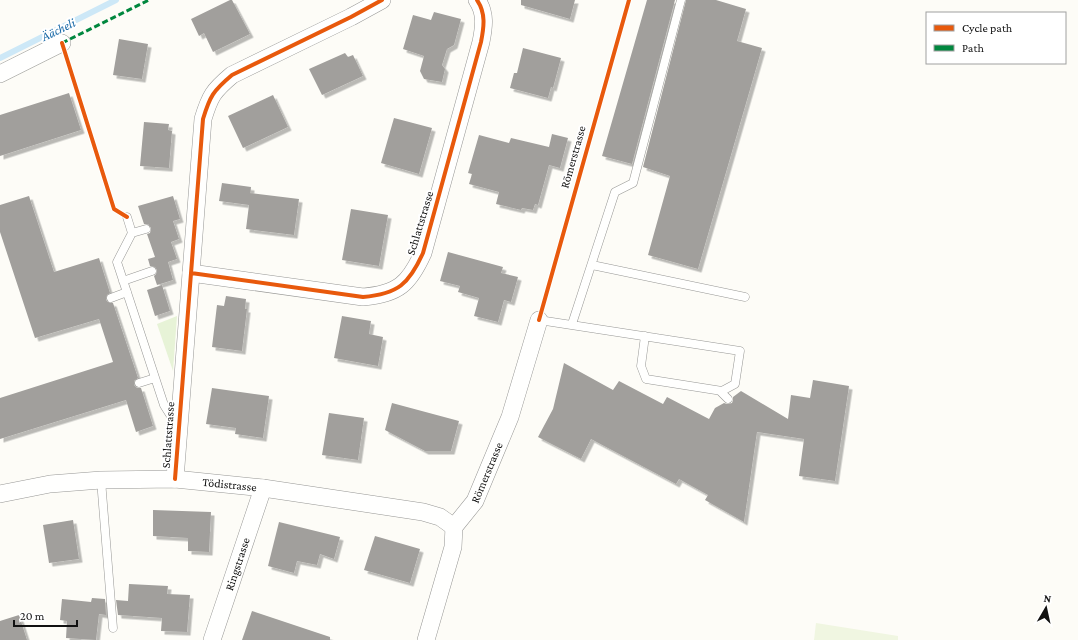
<svg xmlns="http://www.w3.org/2000/svg" width="1078" height="640" viewBox="0 0 1078 640" font-family="'Crimson Pro',serif">
  <style>
    .green { fill: #e7f3d7 }
    .pitch { fill: #f0f6e1 }
    .lines { fill: none; stroke-linecap: round; stroke-linejoin: round }
    .stream { stroke: #cde8f7; stroke-width: 6 }
    .building { fill: #a19f9c; filter: url(#shadow) }
    .lane-casing { stroke: #979795; stroke-width: 9 }
    .street-casing { stroke: #979795; stroke-width: 18 }
    .lane { stroke: #fffffe; stroke-width: 8 }
    .street { stroke: #fffffe; stroke-width: 17 }
    .quiet { stroke: #00873e; stroke-width: 3; stroke-dasharray: 6 3; stroke-linecap: butt }
    .cycleway-casing { stroke: #fff; stroke-width: 6 }
    .cycleway { stroke: #e8590c; stroke-width: 4 }
    .labels { text-anchor: middle; stroke-width: 4; stroke-linejoin: round; paint-order: stroke }
    .street-label { font-size: 12px; fill: #111; stroke: #fff }
    .water-label { font-size: 13px; font-style: italic; fill: #1768a6; stroke: #fff }
  </style>
  <defs>
    <filter id="shadow"><feDropShadow dx="3.5" dy="3.5" stdDeviation="0" flood-color="#0004"/></filter>
  </defs>
  <rect width="100%" height="100%" fill="#fdfcf7"/>
  <path class="green" d="M177 316 173 371 157 324Z"/>
  <path class="pitch" d="M816 623 898 636V640H814Z"/>
  <g class="lines">
    <path class="stream" d="M0 58 116 0"/>
  </g>
  <path class="building" d="M230 0H232L250 34 213 52 204 33 199 36 191 19Z
    M521 0H575L570 19 521 5Z
    M647 0H675L632 164 602 156Z
    M686 0H716L746 9 737 41 762 48 698 269 648 255 670 176 643 167Z
    M434 12 461 19 454 45 447 49 442 65 445 69 442 82 424 79 420 71 424 56 403 49 413 15 431 20Z
    M119 39 148 44 142 79 113 75Z
    M523 48 561 58 553 88 551 87 548 98 510 88 514 73H517Z
    M345 53 348 57 353 55 363 76 322 95 309 69Z
    M69 93 81 130 0 156V115Z
    M273 95 288 127 243 148 228 116Z
    M394 118 432 128 419 174 381 163Z
    M144 122 169 124 168 130 172 131 169 168 140 166Z
    M552 134 568 138 560 168 549 165 538 205 535 204 533 210 522 208 521 210 496 204 499 192 469 184 472 174 468 173 479 135 509 143 511 138 549 147Z
    M222 183 251 187 250 198V193L299 199 294 235 246 229 249 205 219 201Z
    M29 196 54 272 99 258 110 293 107 295 106 300 108 302 113 303 138 378 134 381V385L137 388H141L153 426 136 432 126 400 0 439V398L113 362 99 319 35 338 0 232V205Z
    M173 196 180 219 173 221 179 239 171 242 177 259 168 262 173 280 157 285 154 276 156 274 157 270 155 267 150 266 148 259 155 257 147 234 150 233 151 228 148 224H144L138 206Z
    M351 209 388 215 379 266 342 260Z
    M448 252 503 267 501 273 518 277 511 302 504 300 498 322 474 316 479 298 458 292 460 286 440 281Z
    M162 285 170 311 155 316 147 290Z
    M226 296 246 299 245 309H247L242 351 212 347 217 305 224 306Z
    M342 316 371 321 369 334 383 337 378 366 334 358Z
    M564 363 613 390 619 381 663 404 667 397 709 419 715 408 724 403 727 404 732 403 733 400V397L741 391 788 419 791 395 810 398 813 380 849 386 835 481 799 476 804 439 757 432 744 522 705 500 708 495 679 479 676 484 591 439 581 459 538 437 553 409Z
    M212 388 269 396 263 438 235 434 236 428 206 424Z
    M392 403 459 421 451 451H425L385 430Z
    M329 413 364 418 358 460 322 455Z
    M153 510 211 512 209 552 188 551V538L153 536Z
    M73 520 79 559 49 563 43 525Z
    M279 522 340 537 334 559 320 554 317 565 297 561 294 573 268 566Z
    M375 536 420 549 410 583 364 570Z
    M129 584 168 586 167 594 190 595 187 632 161 631 162 618 118 615 116 600 128 601Z
    M92 598 105 599 106 615 99 614 96 640 66 638 67 621 60 620 62 599 91 602Z
    M252 611 330 637V640H242Z
    M19 615 27 640H0V621Z"/>
  <g class="lines">
    <defs>
      <path id="lane" d="M127 217 132 233 117 262 164 405 176 424
        M132 233 146 229
        M592 265 745 297
        M123 281 152 271
        M111 298 127 292
        M539 320 740 351 735 384 722 391 646 379 641 366 645 336
        M572 324 615 192 633 183 681 0
        M139 383 155 378
        M720 391 728 399
        M101 480 113 628"/>
      <g id="street">
        <path d="M0 74 62 43"/>
        <path d="M191 273 363 297C398 294 409 284 423 253L481 42C484 27 486 13 477 0"/>
        <path d="M175 479 203 119C210 96 213 91 232 75L351 17 382 0"/>
        <path id="s1" d="M0 494 50 484 101 480 175 479 263 488 423 512 440 517 454 527"/>
        <path id="s2" d="M212 640 263 488"/>
        <path id="s3" d="M426 640 453 547 454 527 475 501 510 417 539 320"/>
      </g>
    </defs>
    <use href="#lane" class="lane-casing"/>
    <use href="#street" class="street-casing"/>
    <use href="#lane" class="lane"/>
    <use href="#street" class="street"/>
    <path class="quiet" d="M62 43 149 0"/>
    <defs>
      <path id="cycleway" d="M62 43 114 209 127 217
        M191 273 363 297C398 294 409 284 423 253L481 42C484 27 486 13 477 0
        M539 320 629 0
        M175 479 203 119C210 96 213 91 232 75L351 17 382 0"/>
    </defs>
    <use href="#cycleway" class="cycleway-casing"/>
    <use href="#cycleway" class="cycleway"/>
  </g>
  <g class="labels">
    <g class="street-label">
      <text transform="translate(573 157) rotate(-74)" y="4">Römerstrasse</text>
      <text transform="translate(420 223) rotate(-73)" y="4">Schlattstrasse</text>
      <text transform="translate(168 435) rotate(-86)" y="4">Schlattstrasse</text>
      <text dy="4" stroke="none"><textPath href="#s3" startOffset="181">Römerstrasse</textPath></text>
      <text dy="4" stroke="none"><textPath href="#s1" startOffset="231">Tödistrasse</textPath></text>
      <text dy="4" stroke="none"><textPath href="#s2" startOffset="80">Ringstrasse</textPath></text>
    </g>
    <g class="water-label">
      <text transform="translate(58 29) rotate(-26)" y="5">Äächeli</text>
    </g>
  </g>
  <rect x="926" y="12" width="140" height="52" fill="#ffffff" stroke="#a0a0a0"/>
  <rect x="934" y="25" width="20" height="6" fill="#e8590c" stroke="#a0a0a0"/>
  <text x="962" y="32" font-size="12" fill="#111111">Cycle path</text>
  <rect x="934" y="45" width="20" height="6" fill="#00873e" stroke="#a0a0a0"/>
  <text x="962" y="52" font-size="12" fill="#111111">Path</text>
  <g transform="translate(1046 608) rotate(9)" stroke="#ffffff" stroke-width="3" paint-order="stroke">
  <path d="M0-3L7 15L0 10L-7 15Z" fill="#111111"/>
  <text y="-6" font-size="11" font-weight="bold" text-anchor="middle" fill="#111111">N</text>
  </g>
  <path d="M14 620v6h63v-6" fill="none" stroke="#111111" stroke-width="2"/>
  <text x="20" y="620" font-size="12" fill="#111111" stroke="#ffffff" stroke-width="3" paint-order="stroke">20 m</text>
</svg>
